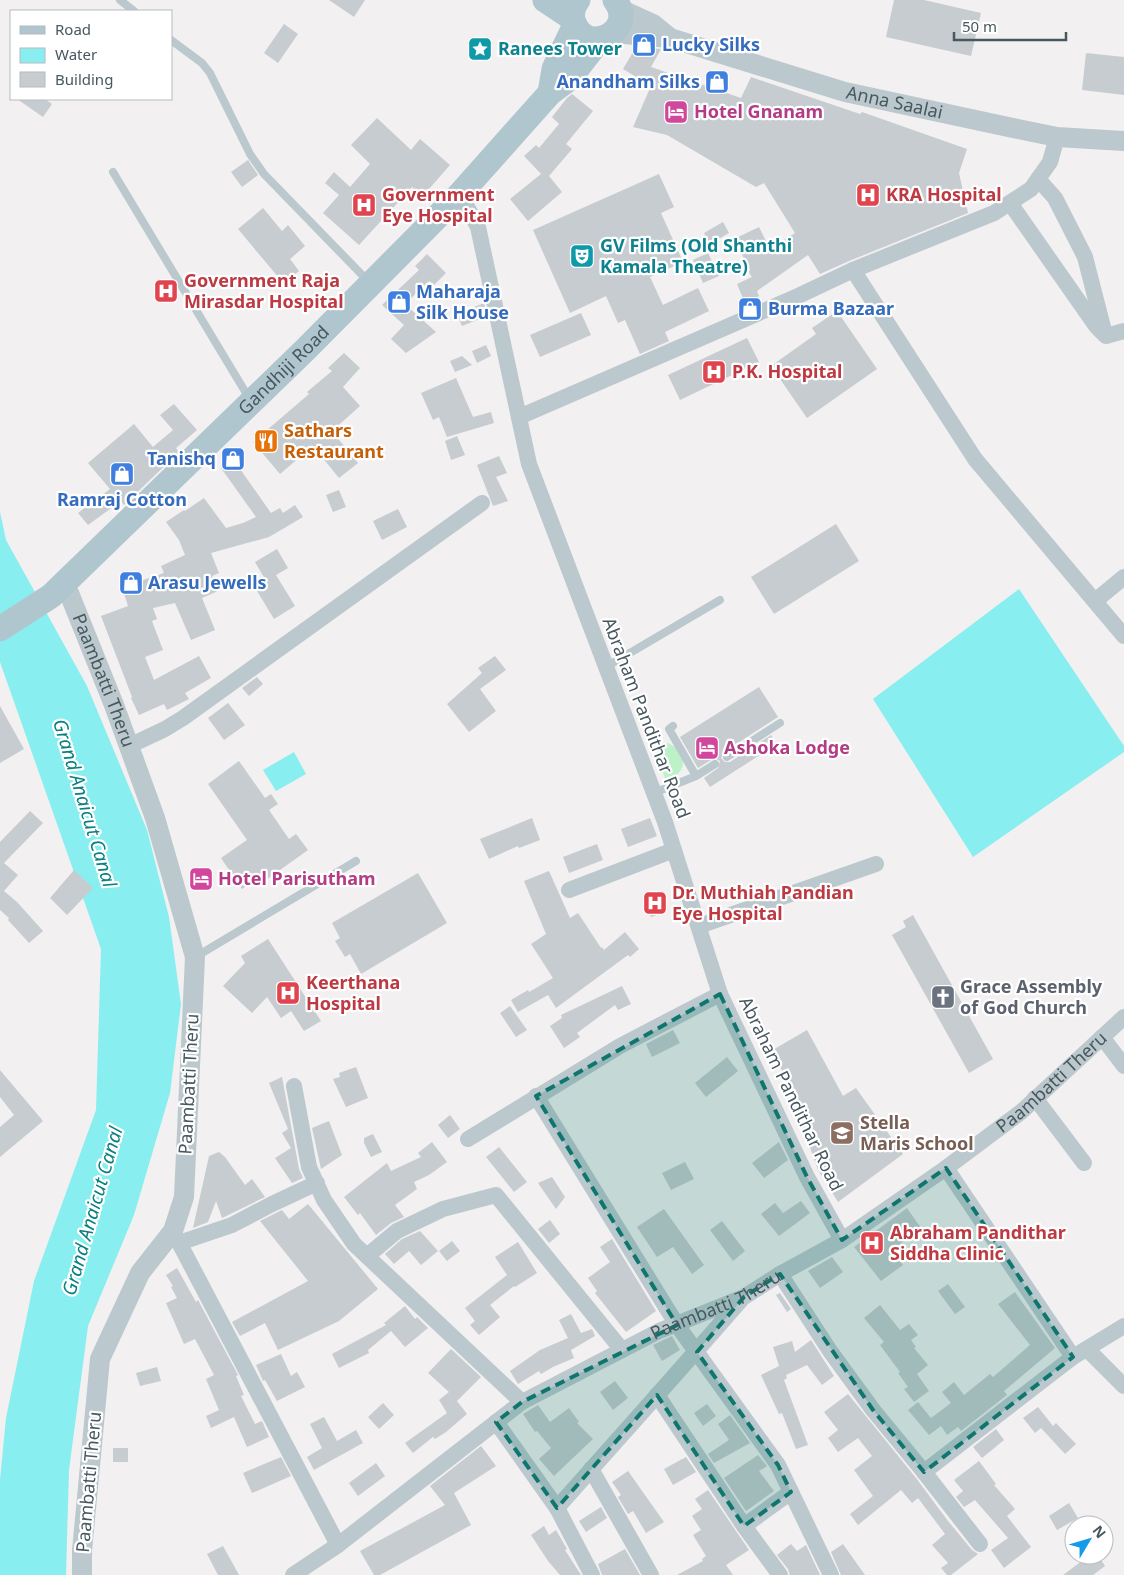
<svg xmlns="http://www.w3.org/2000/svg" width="1124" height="1575" viewBox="0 0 1124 1575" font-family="'Noto Sans',sans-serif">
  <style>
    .green { fill: #bdf1c7 }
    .water { fill: #89eeef }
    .building { fill: #c6cccf }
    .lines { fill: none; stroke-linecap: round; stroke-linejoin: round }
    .service { stroke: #bbc8cd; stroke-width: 8 }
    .minor { stroke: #bbc8cd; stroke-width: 16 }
    .tertiary { stroke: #bbc8cd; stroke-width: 20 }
    .primary { stroke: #afc6cf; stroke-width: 25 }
    .marked { fill: #0f766e; fill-opacity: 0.2; stroke: #0f766e; stroke-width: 4; stroke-dasharray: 10 6; stroke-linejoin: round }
    .labels { text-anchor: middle; stroke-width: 4.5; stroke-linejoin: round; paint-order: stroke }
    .shop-label { font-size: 18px; font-weight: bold; fill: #366cbe; stroke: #fff; text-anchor: start }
    .culture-label { font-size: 18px; font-weight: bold; fill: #0d838f; stroke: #fff; text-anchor: start }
    .street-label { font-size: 18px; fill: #47585e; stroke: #fff }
    .hotel-label { font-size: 18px; font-weight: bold; fill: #b23c85; stroke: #fff; text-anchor: start }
    .health-label { font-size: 18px; font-weight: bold; fill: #be3a42; stroke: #fff; text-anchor: start }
    .food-label { font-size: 18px; font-weight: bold; fill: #c56008; stroke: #fff; text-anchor: start }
    .worship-label { font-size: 18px; font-weight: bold; fill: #5b616d; stroke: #fff; text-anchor: start }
    .education-label { font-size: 18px; font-weight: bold; fill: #785e54; stroke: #fff; text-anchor: start }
    .water-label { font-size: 19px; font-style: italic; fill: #0a8081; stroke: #fff }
  </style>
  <rect width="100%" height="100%" fill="#f2f0f0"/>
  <path class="green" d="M668 743C689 753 688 773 666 781L653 745Z"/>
  <path class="water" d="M0 512 6 540 87 686 147 830 169 917 181 1004 170 1093 134 1215 88 1326 69 1470 66 1575H0V1480L6 1418 34 1281 96 1110 101 949 0 662Z
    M1019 589 1124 746V752L973 857 873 699Z
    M294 752 306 774 276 791 263 770Z"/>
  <path class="building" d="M329 0H365L354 17Z
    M894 0H924L981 13 971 56 886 37Z
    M284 24 298 34 278 63 264 53Z
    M636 47 661 49 651 67 741 98 751 77 860 114 862 112 967 149 959 173 968 213 849 261 820 274 808 255 757 291 759 296 745 303 737 284 752 277 748 271 750 270 734 239 759 227 770 249 795 233 764 183 756 187 667 135 633 127 651 86 623 69Z
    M1086 53 1124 57V95L1082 90Z
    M572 94 593 111 566 144 572 149 549 176 562 192 528 221 510 199 541 174 524 156 536 145 539 148 559 124 552 117 567 98Z
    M17 99H45L52 104 43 117Z
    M377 118 411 150 420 139 450 165 422 197 412 187 359 245 323 213 339 195 325 183 334 172 350 187 370 164 351 145Z
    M248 160 258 175 242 187 231 172Z
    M659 174 674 207 661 213 683 262 650 277 663 305 698 288 709 311 665 332 669 341 640 354 625 320 618 323 606 296 570 313 533 230Z
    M263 208 282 231 288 225 305 246 290 259 299 271 284 284 238 229Z
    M723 222 729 233 710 244 704 233Z
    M708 253 719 276 703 283 693 260Z
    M427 254 446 273 434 285 429 281 407 302 409 304 407 306 436 332 406 353 391 339 404 325 382 305 419 270 415 266Z
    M484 303 487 316 462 326 457 314Z
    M837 311 877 369 807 418 771 366 816 334 812 328Z
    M581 313 591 335 540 357 530 335Z
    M747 338 759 362 680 400 668 375Z
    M486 345 491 356 477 363 472 351Z
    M344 353 360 368 343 387 360 406 332 431 358 463 339 478 313 446 280 474 253 442 309 394 307 392 332 371 328 368Z
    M462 356 472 365 455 372 450 361Z
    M456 378 473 417 491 412 494 423 447 437 439 417 433 420 421 393Z
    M174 404 197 430 176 448 179 452 124 505 121 501 88 525 78 513 110 489 88 463 134 424 153 447 173 430 160 415Z
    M457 436 465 455 451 460 445 441Z
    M499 456 507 473 496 477 508 501 493 506 477 465Z
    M233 459 271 513 280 508 283 513 295 505 303 517 269 537 211 553 219 573 212 576 218 591 202 598 215 630 191 640 175 603 153 608 157 619 152 621 163 650 145 657 154 680 199 656 211 678 185 693 189 699 167 710 164 704 139 715 131 698 132 697 101 616 128 606 122 587 164 573 161 566 185 555 179 540 166 522 184 510 185 511 204 498 226 528 243 523 256 517 221 468Z
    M339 490 346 507 333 512 326 495Z
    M398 509 407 527 382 540 373 521Z
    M836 524 859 561 774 614 751 577Z
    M277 549 288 568 276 575 295 606 274 619 254 586 265 579 255 562Z
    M495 656 506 670 480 689 496 711 469 732 447 704 482 673 478 668Z
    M257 677 263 684 249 696 242 688Z
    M759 687 778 717 724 752 721 758 725 762H730L771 735 777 744 710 787 704 778 718 768 720 761 714 758 698 768 680 737Z
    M228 703 245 725 224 740 208 718Z
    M0 706 24 749 0 763Z
    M239 761 265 798 271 794 278 804 269 810 289 839 296 834 308 850 259 885 255 880 242 889 221 858 247 840 208 784Z
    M30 811 43 823 4 863 18 875 4 891 17 902 43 931 29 943 8 920 9 918 0 910V842Z
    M532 818 540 840 519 848 518 846 489 859 480 839Z
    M650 818 657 836 628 847 621 829Z
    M597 844 603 860 569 873 563 857Z
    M74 870 93 888 67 915 50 898Z
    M549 871 570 918 578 913 601 948 602 947 604 950 625 932 639 949 630 957 628 955 556 1008 548 995 518 1012 511 1000 528 990 529 992 553 978 531 944 546 934 524 881Z
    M418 873 447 923 361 974 350 954 345 957 335 941 340 938 332 923Z
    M657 893 664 912 651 917 644 897Z
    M913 915 993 1059 969 1073 892 935 906 927 903 921Z
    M268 939 321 1021 304 1031 291 1011 281 1018 267 997 252 1013 223 986 245 963 241 956Z
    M622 986 631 1004 618 1010 615 1005 577 1033 580 1037 564 1048 550 1026 562 1018 561 1015Z
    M510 1006 527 1030 516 1037 500 1013Z
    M673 1030 680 1043 652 1057 646 1044Z
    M807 1030 843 1096 856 1088 903 1154 838 1202 818 1170 801 1122 809 1118 771 1051Z
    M727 1057 738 1071 706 1097 695 1083Z
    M356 1067 368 1098 346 1107 333 1079 340 1077 339 1073Z
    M0 1070 43 1121 0 1157V1127L14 1115 0 1097Z
    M282 1077 299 1169 303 1178 292 1183 275 1158 291 1148 282 1133 288 1129 269 1083Z
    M450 1115 460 1129 448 1138 438 1125Z
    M329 1121 342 1155 321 1169 312 1128Z
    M373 1134 382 1152 371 1157 364 1143V1138Z
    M432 1142 447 1162 429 1175 414 1182 417 1189 395 1205 404 1217 391 1223 376 1235 360 1213 358 1215 344 1197 387 1163 391 1171 421 1157 418 1153Z
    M779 1142 788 1160 764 1178 752 1163Z
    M499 1147 527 1182 514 1192 486 1157Z
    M219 1152 225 1157 245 1185 252 1179 265 1197 222 1218 216 1201 208 1222 193 1228 209 1156Z
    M685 1162 694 1179 671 1190 662 1173Z
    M552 1177 565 1197 556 1209 538 1183Z
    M801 1201 810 1213 779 1236 761 1214 775 1203 783 1213Z
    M308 1204 378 1289 339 1321 278 1350 265 1323 240 1336 232 1322 308 1281 260 1221 282 1210 289 1219Z
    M907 1208 921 1228 892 1250 903 1265 881 1281 854 1247Z
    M664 1209 704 1265 692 1274 673 1247 657 1257 637 1227Z
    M550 1220 560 1234 549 1243 538 1229Z
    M722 1221 745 1251 733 1261 710 1230Z
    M420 1231 438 1251 421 1265 409 1251 394 1264 385 1254 402 1239Z
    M612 1239 656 1311 626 1332 595 1293 597 1291 588 1278 610 1262 600 1247Z
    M452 1241 460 1251 447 1261 439 1251Z
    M518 1242 537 1273 515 1287 514 1286 490 1305 500 1317 479 1335 470 1325 475 1321 465 1308 507 1275 495 1257Z
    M832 1257 843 1272 820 1288 808 1271Z
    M177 1268 196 1302 198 1300 238 1375 236 1376 244 1395 241 1396 255 1424 262 1421 269 1437 247 1447 234 1417 211 1428 206 1416 219 1410 206 1379 214 1375 195 1339 184 1344 166 1303 177 1298 171 1287 173 1286 166 1275Z
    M948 1284 965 1307 955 1314 938 1291Z
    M1015 1292 1055 1348 1004 1391 1007 1395 961 1431 958 1427 947 1435 941 1426 929 1435 908 1410 918 1402 931 1418 951 1403 942 1392 954 1382 964 1395 990 1374 993 1377 1030 1345 998 1304Z
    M780 1293 791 1309 787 1312 776 1295Z
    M880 1305 900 1330 909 1324 918 1335 911 1340 916 1347 914 1348 928 1365 917 1374 929 1391 914 1402 904 1389 908 1387 898 1373 900 1372 880 1345 884 1342 864 1318Z
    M405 1306 415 1319 417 1317 428 1328 405 1347 391 1331 368 1350 369 1353 339 1368 332 1354 386 1325 384 1323Z
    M571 1314 581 1333 592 1329 595 1336 571 1350 574 1358 553 1367 541 1374 539 1371 518 1384 510 1371 540 1350 568 1338 559 1320Z
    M672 1336 680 1350 662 1361 653 1345Z
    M811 1340 834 1376 822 1385 807 1365 786 1375 787 1378 784 1380 808 1445 796 1449 782 1413 779 1414 761 1375 779 1366 773 1347 792 1341 795 1352Z
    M451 1349 481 1377 457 1401 467 1414 446 1432 435 1439 433 1437 413 1453 405 1443 447 1413 439 1400 449 1392 428 1373Z
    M281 1354 291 1376 297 1372 305 1387 277 1401 265 1380 263 1381 256 1365Z
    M157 1367 161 1381 140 1386 136 1373Z
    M615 1381 628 1398 613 1410 600 1392Z
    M848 1394 916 1478 948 1521 972 1550 978 1554 951 1575H947L941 1568 948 1563 932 1545 945 1534 918 1498 912 1503 901 1490 858 1525 850 1514 873 1496 854 1470 872 1456 858 1438 838 1452 828 1438 838 1430 824 1412Z
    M383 1403 394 1415 379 1429 368 1417Z
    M707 1404 716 1416 703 1426 694 1413Z
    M538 1405 550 1422 569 1408 579 1422 577 1423 593 1439 554 1476 539 1459 551 1448 537 1431 535 1432 523 1414Z
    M1038 1407 1053 1426 1056 1423 1076 1444 1065 1454 1041 1428 1035 1433 1023 1418Z
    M730 1415 750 1443 714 1463 708 1454 729 1440 718 1424Z
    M324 1417 337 1441 356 1430 363 1443 314 1470 307 1457 322 1448 310 1424Z
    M996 1429 1004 1440 982 1458 973 1447Z
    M481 1446 496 1466 454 1493 471 1525 380 1575H374L360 1551 445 1505 430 1486Z
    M113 1448H128V1462H113Z
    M758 1455 767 1466 759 1471 774 1491 746 1511 724 1478Z
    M281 1457 291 1476 252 1493 243 1473Z
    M686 1457 696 1472 673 1485 664 1469Z
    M979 1461 996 1484 994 1485 1015 1509 1007 1516 1031 1547 1004 1568 991 1550 1008 1538 975 1500 964 1507 956 1497 963 1491 954 1480Z
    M376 1463 385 1476 358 1496 349 1483Z
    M628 1471 664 1522 646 1533 633 1511 628 1514 618 1497 621 1495 612 1482Z
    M708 1490 749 1550 726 1565 733 1575H677L703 1561 702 1559 706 1556 693 1535 701 1530 692 1516 702 1509 695 1499Z
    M1069 1503 1078 1518 1057 1530 1049 1516Z
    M601 1507 607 1518 586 1532 579 1521Z
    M544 1526 549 1535 556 1530 567 1549 565 1550 581 1575H560L548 1561 531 1535Z
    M791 1544 797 1551 806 1545 820 1575H790L788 1569 777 1555Z
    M843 1544 865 1575H841L831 1552Z
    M223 1546 239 1575H218L207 1554Z
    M625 1549 640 1575H602L598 1564Z
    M1090 1555H1098L1105 1566 1093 1575H1063Z"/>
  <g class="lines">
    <path class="service" d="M120 0 134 11
      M171 40 202 63 210 73 250 154 264 174 368 281
      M113 172 249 398
      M606 667 720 600
      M727 757 780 723
      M696 776 715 764
      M654 793 696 776 669 729 673 726
      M197 956 356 861"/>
    <g class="minor">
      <path d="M1038 179 1055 198 1085 257 1104 331"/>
      <path d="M460 194 478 227 529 464 665 822 720 994 807 1177 842 1240"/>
      <path d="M1010 203 1096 326 1106 336 1124 331"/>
      <path d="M853 270 975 459 1124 636"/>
      <path d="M519 417 798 296 853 270 994 213 1031 189 1050 162 1057 137"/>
      <path d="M1095 601 1124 577"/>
      <path d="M129 746 165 729 183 718 482 503"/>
      <path d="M569 890 674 850"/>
      <path d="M699 926 876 864"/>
      <path d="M1102 1037 1124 1066"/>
      <path d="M294 1086 309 1167 324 1200 354 1244 522 1402"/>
      <path d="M536 1096 677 1325 778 1465 831 1575"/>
      <path d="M1035 1098 1084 1163"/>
      <path d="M468 1139 620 1046 720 994"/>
      <path d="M946 1168 1073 1357"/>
      <path d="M173 1231 338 1545"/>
      <path d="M179 1243 232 1225 272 1204 317 1183"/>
      <path d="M367 1256 397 1231 443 1209 496 1195 622 1350"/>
      <path d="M780 1274 830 1351 873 1410 924 1472 1073 1357 1124 1326"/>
      <path d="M1087 1349 1124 1386"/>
      <path d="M657 1395 744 1526 791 1492"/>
      <path d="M496 1422 557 1508 592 1575"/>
      <path d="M591 1469 651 1575"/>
      <path d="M924 1472 980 1544"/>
      <path d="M557 1508C618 1439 680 1370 741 1300"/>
      <path d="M744 1526 780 1575"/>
      <path id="s1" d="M293 1575 338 1545 522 1402 659 1331 744 1297 780 1274 842 1240 946 1168 1021 1112 1124 1017"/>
    </g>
    <g class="tertiary">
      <path d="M620 9 653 24 670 38"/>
      <path id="s2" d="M613 33 670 38 845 92 1013 128 1057 137 1124 141"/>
      <path id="s3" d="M69 593 114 705 155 818 195 957 184 1197 173 1231 140 1273 100 1359 82 1551V1575"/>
    </g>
    <g class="primary">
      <path d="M545 0 572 18"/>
      <path d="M578 0C573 6 571 15 574 23 587 57 638 31 615 0"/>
      <path d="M550 93 554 69 575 25"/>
      <path id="s4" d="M0 629 51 596 305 350 460 194 550 93 569 79 600 39"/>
    </g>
  </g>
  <path class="marked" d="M720 994 807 1177 842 1240 946 1168 1073 1357 924 1472 873 1410 780 1274 744 1297 697 1352 778 1465 791 1492 744 1526 657 1395 557 1508 496 1422 522 1402 677 1325 536 1096Z"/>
  <defs>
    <symbol id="shop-square" viewBox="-11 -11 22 22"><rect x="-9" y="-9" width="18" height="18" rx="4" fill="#3f7fe0" stroke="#fff"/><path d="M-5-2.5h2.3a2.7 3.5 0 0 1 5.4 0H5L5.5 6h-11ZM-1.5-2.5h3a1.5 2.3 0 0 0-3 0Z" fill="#fff"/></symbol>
    <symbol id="sight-square" viewBox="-11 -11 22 22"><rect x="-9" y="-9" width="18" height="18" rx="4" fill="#0f9aa8" stroke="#fff"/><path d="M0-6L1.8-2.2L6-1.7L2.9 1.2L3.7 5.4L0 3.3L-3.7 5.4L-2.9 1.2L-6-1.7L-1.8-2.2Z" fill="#fff"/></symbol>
    <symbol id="hotel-square" viewBox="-11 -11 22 22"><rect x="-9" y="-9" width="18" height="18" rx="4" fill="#d1479c" stroke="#fff"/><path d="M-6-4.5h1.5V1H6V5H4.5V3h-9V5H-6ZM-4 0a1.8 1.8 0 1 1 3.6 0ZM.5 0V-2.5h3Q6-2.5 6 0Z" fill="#fff"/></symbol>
    <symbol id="hospital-square" viewBox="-11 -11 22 22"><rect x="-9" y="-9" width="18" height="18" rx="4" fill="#e0444e" stroke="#fff"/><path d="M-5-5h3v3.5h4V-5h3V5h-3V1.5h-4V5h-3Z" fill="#fff"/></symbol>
    <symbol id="theatre-square" viewBox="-11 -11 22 22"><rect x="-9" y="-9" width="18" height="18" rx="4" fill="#0f9aa8" stroke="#fff"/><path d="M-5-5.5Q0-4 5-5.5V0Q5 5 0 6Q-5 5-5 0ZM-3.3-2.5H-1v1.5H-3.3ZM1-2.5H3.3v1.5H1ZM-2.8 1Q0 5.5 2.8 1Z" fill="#fff"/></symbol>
    <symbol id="restaurant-square" viewBox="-11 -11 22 22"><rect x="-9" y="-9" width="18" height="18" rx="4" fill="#e8710a" stroke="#fff"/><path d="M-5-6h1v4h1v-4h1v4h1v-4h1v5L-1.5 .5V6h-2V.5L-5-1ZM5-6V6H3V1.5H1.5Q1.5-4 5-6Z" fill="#fff"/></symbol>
    <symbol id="church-square" viewBox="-11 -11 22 22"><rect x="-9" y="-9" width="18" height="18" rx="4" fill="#6b7280" stroke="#fff"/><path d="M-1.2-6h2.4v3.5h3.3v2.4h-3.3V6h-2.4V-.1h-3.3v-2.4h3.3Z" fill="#fff"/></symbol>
    <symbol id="school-square" viewBox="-11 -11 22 22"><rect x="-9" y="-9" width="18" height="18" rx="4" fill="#8d6e63" stroke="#fff"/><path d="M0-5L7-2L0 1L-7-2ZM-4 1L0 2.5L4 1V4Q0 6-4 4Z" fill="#fff"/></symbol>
  </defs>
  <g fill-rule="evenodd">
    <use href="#shop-square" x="630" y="31" width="28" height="28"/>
    <use href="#sight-square" x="466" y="35" width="28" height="28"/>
    <use href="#shop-square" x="703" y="68" width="28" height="28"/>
    <use href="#hotel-square" x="662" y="98" width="28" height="28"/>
    <use href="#hospital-square" x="854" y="181" width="28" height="28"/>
    <use href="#hospital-square" x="350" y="191" width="28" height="28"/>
    <use href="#theatre-square" x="568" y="242" width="28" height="28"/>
    <use href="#hospital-square" x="152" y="277" width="28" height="28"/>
    <use href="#shop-square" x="385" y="288" width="28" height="28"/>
    <use href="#shop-square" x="736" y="295" width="28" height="28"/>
    <use href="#hospital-square" x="700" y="358" width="28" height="28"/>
    <use href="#restaurant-square" x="252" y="427" width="28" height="28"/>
    <use href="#shop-square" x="219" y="445" width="28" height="28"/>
    <use href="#shop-square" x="108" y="460" width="28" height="28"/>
    <use href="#shop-square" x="117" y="569" width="28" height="28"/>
    <use href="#hotel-square" x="693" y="734" width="28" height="28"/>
    <use href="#hotel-square" x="187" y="865" width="28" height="28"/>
    <use href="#hospital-square" x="641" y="889" width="28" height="28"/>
    <use href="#hospital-square" x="274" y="979" width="28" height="28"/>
    <use href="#church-square" x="929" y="983" width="28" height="28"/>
    <use href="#school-square" x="828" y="1119" width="28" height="28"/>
    <use href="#hospital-square" x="858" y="1229" width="28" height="28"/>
  </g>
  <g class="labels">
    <g class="shop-label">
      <text x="662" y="51">Lucky Silks</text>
      <text x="700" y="88" text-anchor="end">Anandham Silks</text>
      <text x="416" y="298">Maharaja<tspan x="416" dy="21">Silk House</tspan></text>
      <text x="768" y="315">Burma Bazaar</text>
      <text x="216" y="465" text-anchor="end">Tanishq</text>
      <text x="122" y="506" text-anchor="middle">Ramraj Cotton</text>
      <text x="148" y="589">Arasu Jewells</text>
    </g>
    <g class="culture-label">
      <text x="498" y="55">Ranees Tower</text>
      <text x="600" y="252">GV Films (Old Shanthi<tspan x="600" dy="21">Kamala Theatre)</tspan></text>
    </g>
    <g class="street-label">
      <text dy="6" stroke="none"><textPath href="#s2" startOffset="291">Anna Saalai</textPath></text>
      <text dy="6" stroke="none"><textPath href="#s4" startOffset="385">Gandhiji Road</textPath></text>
      <text dy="6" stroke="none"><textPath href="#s3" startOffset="94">Paambatti Theru</textPath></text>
      <text transform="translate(646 718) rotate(69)" y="6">Abraham Pandithar Road</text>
      <text dy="6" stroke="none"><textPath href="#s1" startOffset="909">Paambatti Theru</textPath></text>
      <text transform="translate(189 1084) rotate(-87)" y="6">Paambatti Theru</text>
      <text transform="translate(791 1094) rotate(64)" y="6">Abraham Pandithar Road</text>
      <text dy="6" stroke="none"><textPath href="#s1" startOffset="504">Paambatti Theru</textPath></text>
      <text transform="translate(89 1482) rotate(-85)" y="6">Paambatti Theru</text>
    </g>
    <g class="hotel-label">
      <text x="694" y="118">Hotel Gnanam</text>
      <text x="724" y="754">Ashoka Lodge</text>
      <text x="218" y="885">Hotel Parisutham</text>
    </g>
    <g class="health-label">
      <text x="382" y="201">Government<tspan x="382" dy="21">Eye Hospital</tspan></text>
      <text x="886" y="201">KRA Hospital</text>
      <text x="184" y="287">Government Raja<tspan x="184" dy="21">Mirasdar Hospital</tspan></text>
      <text x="732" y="378">P.K. Hospital</text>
      <text x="672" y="899">Dr. Muthiah Pandian<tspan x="672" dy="21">Eye Hospital</tspan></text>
      <text x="306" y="989">Keerthana<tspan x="306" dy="21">Hospital</tspan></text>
      <text x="890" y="1239">Abraham Pandithar<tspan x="890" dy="21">Siddha Clinic</tspan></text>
    </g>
    <g class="food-label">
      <text x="284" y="437">Sathars<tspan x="284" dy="21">Restaurant</tspan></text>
    </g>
    <g class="worship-label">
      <text x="960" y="993">Grace Assembly<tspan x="960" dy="21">of God Church</tspan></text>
    </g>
    <g class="education-label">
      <text x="860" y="1129">Stella<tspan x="860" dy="21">Maris School</tspan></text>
    </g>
    <g class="water-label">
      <text transform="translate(85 803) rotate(73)" y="7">Grand Anaicut Canal</text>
      <text transform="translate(92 1211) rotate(-74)" y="7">Grand Anaicut Canal</text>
    </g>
  </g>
  <rect x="10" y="10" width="162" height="90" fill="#ffffff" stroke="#b5bcbf"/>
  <rect x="20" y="26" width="25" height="8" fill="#afc6cf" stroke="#b5bcbf"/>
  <text x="55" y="35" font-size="15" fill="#47585e">Road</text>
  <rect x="20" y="48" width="25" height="15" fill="#89eeef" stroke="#b5bcbf"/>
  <text x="55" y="60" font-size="15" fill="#47585e">Water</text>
  <rect x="20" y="72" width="25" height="15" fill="#c6cccf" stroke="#b5bcbf"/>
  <text x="55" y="85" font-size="15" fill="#47585e">Building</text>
  <g transform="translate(1089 1540) rotate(52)"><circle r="24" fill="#ffffff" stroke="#b5bcbf"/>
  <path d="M0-4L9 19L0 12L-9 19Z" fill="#139be9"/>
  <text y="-8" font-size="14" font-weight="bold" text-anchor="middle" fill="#47585e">N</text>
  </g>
  <path d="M954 32v8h112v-8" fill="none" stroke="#47585e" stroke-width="2.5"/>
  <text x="962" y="32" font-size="15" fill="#47585e" stroke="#ffffff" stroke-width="4" paint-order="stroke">50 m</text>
</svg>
